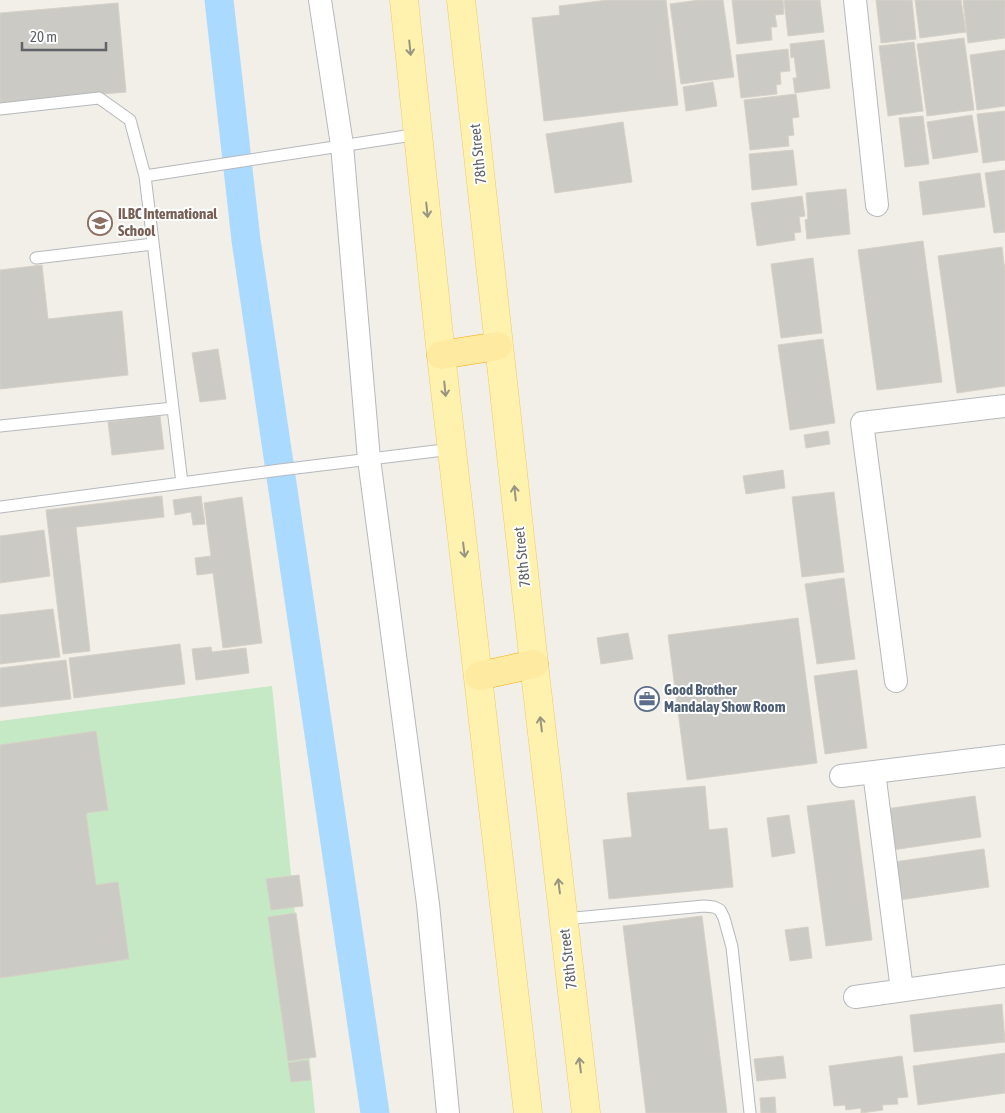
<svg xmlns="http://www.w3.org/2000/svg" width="1005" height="1113" viewBox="0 0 1005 1113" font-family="'Asap Condensed',sans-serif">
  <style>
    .green { fill: #c5e8c5 }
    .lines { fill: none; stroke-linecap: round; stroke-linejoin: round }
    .canal { stroke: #aadaff; stroke-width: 29 }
    .building { fill: #cccac5; stroke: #d6d1c6 }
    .service-casing { stroke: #b5b8bc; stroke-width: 13 }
    .minor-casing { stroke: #b5b8bc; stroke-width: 24 }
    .primary-casing { stroke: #f2c960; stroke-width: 29 }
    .trunk-casing { stroke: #f9ab00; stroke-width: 29 }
    .service { stroke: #fff; stroke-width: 11 }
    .minor { stroke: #fff; stroke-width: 22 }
    .primary { stroke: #fff2af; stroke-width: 28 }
    .trunk { stroke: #feeaa1; stroke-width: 28 }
    .oneway { stroke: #979581 }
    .labels { text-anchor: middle; stroke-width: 4; stroke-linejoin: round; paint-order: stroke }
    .street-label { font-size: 15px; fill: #5f6368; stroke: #fff }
    .education-label { font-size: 15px; font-weight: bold; fill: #785e54; stroke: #fff; text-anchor: start }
    .service-label { font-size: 15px; font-weight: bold; fill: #4e5e75; stroke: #fff; text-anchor: start }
  </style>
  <rect width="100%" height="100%" fill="#f1efe8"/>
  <path class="green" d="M272 686 315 1113H0V721Z"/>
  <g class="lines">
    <path class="canal" d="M219 0 246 240 375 1113"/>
  </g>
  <path class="building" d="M608 0H666L678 105 544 121 532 18 560 15 559 6Z
    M699 0H723L734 77 681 84 670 4Z
    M732 0H783L784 14 775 15 777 27H771L772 40 737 44Z
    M784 0H820L824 32 788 36Z
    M876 0H912L916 39 881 43Z
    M915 0H961L966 32 920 38Z
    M963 0H1005V38L968 43Z
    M118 3 126 92 0 103V13Z
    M964 38 974 110 927 116 917 44Z
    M824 40 830 88 795 93 793 78H797L794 57 791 58 790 44Z
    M914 42 923 111 888 116 879 46Z
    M788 49 790 71 780 72 781 84 776 85 777 94 741 98 736 55Z
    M1005 50V106L977 110 970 55Z
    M713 82 717 106 686 111 683 87Z
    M796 94 799 117 792 118 794 135 788 136 789 146 750 150 744 100Z
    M1005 111V160L983 163 977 114Z
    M972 115 978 152 933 159 927 122Z
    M923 116 929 164 905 167 899 118Z
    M623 122 632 182 555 193 546 134Z
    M793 150 797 185 752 190 749 154Z
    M1005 170V232L994 233 985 173Z
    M980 173 985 207 923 215 919 182Z
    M846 189 850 234 807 239 805 220 808 219 806 193Z
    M802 196 805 216 799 217 801 232 794 233 795 240 757 246 751 203Z
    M923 241 942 382 877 390 858 250Z
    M1002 247 1005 271V386L957 393 938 256Z
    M813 258 822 333 781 338 771 264Z
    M42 265 48 319 122 311 128 375 0 389V270Z
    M823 339 835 423 790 430 778 345Z
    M218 349 226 399 200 402 192 353Z
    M160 416 164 449 112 455 108 422Z
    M828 431 830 444 806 448 804 435Z
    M783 470 785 488 746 494 743 476Z
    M834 492 844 572 802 577 792 497Z
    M162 496 164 517 76 527 90 651 63 654 46 510Z
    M201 496 205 524 193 525 191 512 175 515 173 500Z
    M242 497 262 643 223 648 213 573 197 575 195 558 211 556 204 503Z
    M44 530 50 576 0 583V536Z
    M844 578 855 659 817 664 805 584Z
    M53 609 60 657 0 664V615Z
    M798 618 817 763 687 780 668 635Z
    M628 633 633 659 601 664 597 638Z
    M180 644 185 684 74 698 69 658Z
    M211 647 212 652 246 648 249 673 196 680 192 649Z
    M66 660 71 699 0 707V668Z
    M857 670 867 748 825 754 814 676Z
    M96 731 108 810 86 813 96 885 118 882 129 959 0 978V745Z
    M705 786 709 830 727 828 733 887 609 899 603 840 632 837 627 793Z
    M975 796 981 837 892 850 886 809Z
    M854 800 872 940 826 946 807 806Z
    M789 815 795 853 772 857 767 818Z
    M984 849 989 887 899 900 894 862Z
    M299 875 303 906 271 910 266 879Z
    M296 913 316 1057 288 1061 268 917Z
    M702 916 727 1113H646L623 926Z
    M808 927 812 958 790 961 785 930Z
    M1002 1004 1005 1042 914 1052 910 1015Z
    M1005 1053V1093L918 1105 913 1066Z
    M783 1056 786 1078 757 1081 754 1059Z
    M902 1056 908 1097 897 1098 898 1104 882 1105 883 1110 861 1113V1108L846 1110 845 1105 834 1106 829 1066Z
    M308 1060 311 1080 291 1082 288 1063Z
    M775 1097 776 1113H761L760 1098Z"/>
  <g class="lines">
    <defs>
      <path id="service" d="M0 109 99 98 130 120 145 176
        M36 258 153 244
        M0 426 173 408
        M182 483 145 176 419 134
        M0 507 280 470 452 449
        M564 919 704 906 714 907 720 910 724 918 732 947 750 1113"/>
      <path id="minor" d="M320 0 342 145 369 459 428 904 448 1113
        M855 0 877 205
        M896 681 862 423 1005 406
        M874 772 902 990
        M841 776 1005 756
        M855 997 1005 976"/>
      <path id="primary" d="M404 0 441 355 528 1113
        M461 0 534 664 586 1113"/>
      <path id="trunk" d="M441 355 498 346
        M479 676 534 664"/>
    </defs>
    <use href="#service" class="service-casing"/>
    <use href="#minor" class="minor-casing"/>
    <use href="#primary" class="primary-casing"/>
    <use href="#trunk" class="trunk-casing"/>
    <use href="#service" class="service"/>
    <use href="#minor" class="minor"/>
    <use href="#primary" class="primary"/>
    <use href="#trunk" class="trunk"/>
  </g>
  <defs><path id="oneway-shaft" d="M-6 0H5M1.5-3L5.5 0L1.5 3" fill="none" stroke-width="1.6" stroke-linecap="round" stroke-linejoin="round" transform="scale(1.25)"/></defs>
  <g class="oneway">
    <use href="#oneway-shaft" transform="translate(410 48) rotate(84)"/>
    <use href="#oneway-shaft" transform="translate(427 210) rotate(84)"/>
    <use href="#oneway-shaft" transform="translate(445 389) rotate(84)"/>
    <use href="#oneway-shaft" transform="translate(515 493) rotate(-96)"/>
    <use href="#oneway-shaft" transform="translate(464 550) rotate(83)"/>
    <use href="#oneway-shaft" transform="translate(541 724) rotate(-97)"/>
    <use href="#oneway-shaft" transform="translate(559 886) rotate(-97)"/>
    <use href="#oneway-shaft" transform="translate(580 1065) rotate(-97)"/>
  </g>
  <defs>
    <symbol id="school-ring" viewBox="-11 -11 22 22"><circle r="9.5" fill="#fff" stroke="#8d6e63" stroke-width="1.5"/><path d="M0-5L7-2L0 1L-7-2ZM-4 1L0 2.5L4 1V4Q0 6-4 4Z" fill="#8d6e63"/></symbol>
    <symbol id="office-ring" viewBox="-11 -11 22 22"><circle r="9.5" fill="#fff" stroke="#5c6f8a" stroke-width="1.5"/><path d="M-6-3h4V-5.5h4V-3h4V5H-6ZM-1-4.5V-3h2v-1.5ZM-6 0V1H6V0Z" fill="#5c6f8a"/></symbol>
  </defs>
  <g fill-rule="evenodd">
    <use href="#school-ring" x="86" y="209" width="28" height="28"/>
    <use href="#office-ring" x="633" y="685" width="28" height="28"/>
  </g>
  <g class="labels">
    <g class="street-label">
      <text transform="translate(478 154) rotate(-96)" y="5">78th Street</text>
      <text transform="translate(522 557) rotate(-96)" y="5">78th Street</text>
      <text transform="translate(568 959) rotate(-97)" y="5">78th Street</text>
    </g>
    <g class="education-label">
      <text x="118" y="219">ILBC International<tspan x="118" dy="17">School</tspan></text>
    </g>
    <g class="service-label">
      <text x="664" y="695">Good Brother<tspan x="664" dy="17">Mandalay Show Room</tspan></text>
    </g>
  </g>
  <path d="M22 42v8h84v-8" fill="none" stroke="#5f6368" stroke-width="2.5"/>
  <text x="30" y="42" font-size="15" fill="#5f6368" stroke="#ffffff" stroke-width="4" paint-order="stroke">20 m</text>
</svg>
